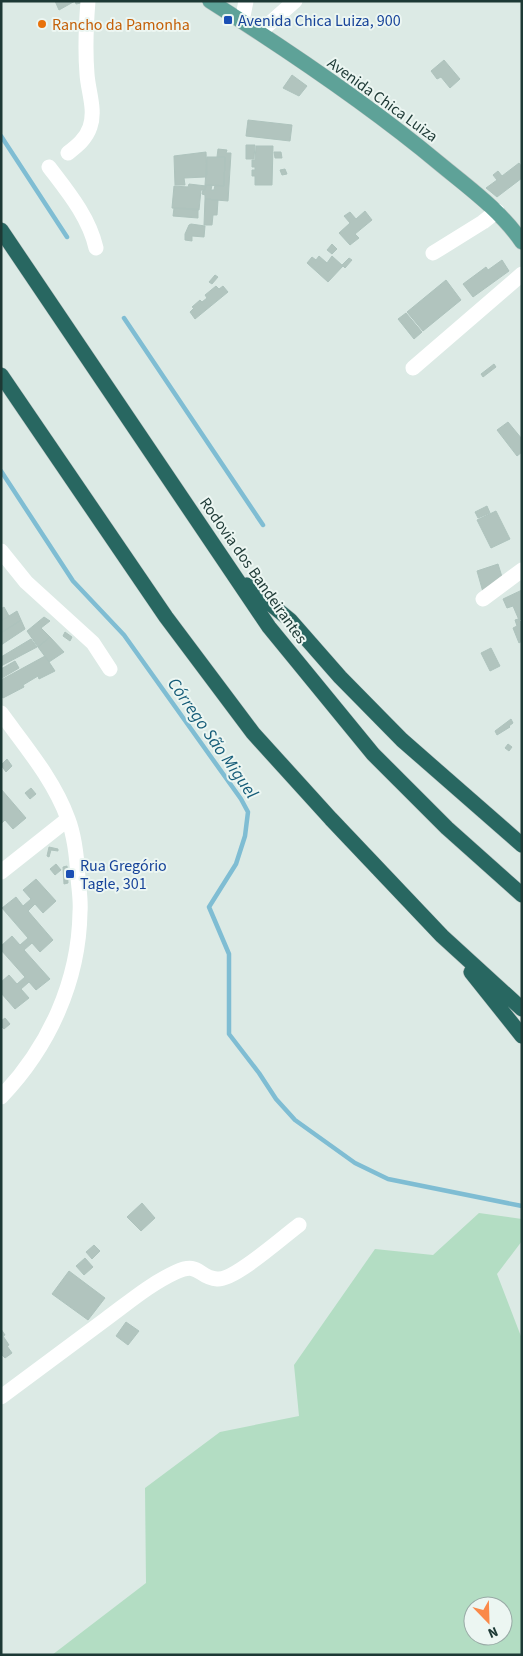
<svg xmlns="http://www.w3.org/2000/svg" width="523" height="1656" viewBox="0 0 523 1656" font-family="'Source Sans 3',sans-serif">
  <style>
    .green { fill: #b3ddc3; fill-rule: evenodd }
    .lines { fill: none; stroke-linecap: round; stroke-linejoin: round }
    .stream { stroke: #7fbdd3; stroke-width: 4.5 }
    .building { fill: #b1c4be; stroke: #aec3bd }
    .major-casing { stroke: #bbc4c2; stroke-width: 16 }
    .highway-casing { stroke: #bbc4c2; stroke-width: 16 }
    .minor { stroke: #fff; stroke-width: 15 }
    .major { stroke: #5ea298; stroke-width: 15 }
    .highway { stroke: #286761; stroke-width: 15 }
    .transit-dot { fill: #1a4fb4; stroke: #ecf6f2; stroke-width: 2 }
    .food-dot { fill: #e8710a; stroke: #ecf6f2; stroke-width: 2 }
    .labels { text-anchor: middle; stroke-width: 4; stroke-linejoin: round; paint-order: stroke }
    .transit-label { font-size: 16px; fill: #164399; stroke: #ecf6f2; text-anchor: start }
    .food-label { font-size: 16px; fill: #c56008; stroke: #ecf6f2; text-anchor: start }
    .street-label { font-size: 16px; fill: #1d3935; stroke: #ecf6f2 }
    .water-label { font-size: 18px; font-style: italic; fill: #155c78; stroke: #ecf6f2 }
  </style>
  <rect width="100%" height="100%" fill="#dceae5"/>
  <path class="green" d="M479 1213 522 1219V1241L497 1274 522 1339V1655H52L146 1583 145 1488 220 1432 299 1416 294 1365 375 1249 433 1255ZM473 1606H503V1636H473Z"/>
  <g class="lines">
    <path class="stream" d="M1 136 67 237
      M124 318 263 525
      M1 471 73 581 124 635 241 799 248 812 245 836 236 864 209 907 229 954V1034L259 1073 276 1099 295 1120 355 1163 388 1179 522 1206"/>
  </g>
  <path class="building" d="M55 1H80L81 3 76 4 75 1 59 10Z
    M444 60 460 79 450 88 441 77 437 79 431 71Z
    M292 75 307 86 299 96 283 88Z
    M248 120 292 125 290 141 246 136Z
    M246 145H255L254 159H246Z
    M256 146H273L272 185H255V176H252V170H255V167H252V160H255Z
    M218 149 227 150 226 153H231L228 201 205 199V195L202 194 203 190H205V185H212L211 190H214L215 185 224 186 225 157H217Z
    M206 152 207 175 205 177 184 178 185 185H175L174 156Z
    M274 152H281L282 158H275Z
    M207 157H225L224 186 205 185Z
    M519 163 522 167V178L497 197 486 188 497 180 493 175 498 171 502 176Z
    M285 169 287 174 282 175 280 170Z
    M189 184 206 186 205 190H201L199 210 172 208 174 186 188 187Z
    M205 199 218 200 217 215H213L212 225H204Z
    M174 208 198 209V218L173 216Z
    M365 211 372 220 355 234 359 238 350 245 339 233 350 223 344 216 350 212 356 219Z
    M191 224 205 226 204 237 192 236V241L185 240V234L189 225Z
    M332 244 337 249 332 254 327 250Z
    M319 256 327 263 332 256 343 266 328 282 307 263 312 257 316 260Z
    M349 258 352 260 345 268 342 265Z
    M502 260 509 271 473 297 463 284 486 267 488 270Z
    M215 275 218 277 212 284 209 282Z
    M446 280 461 300 423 331 407 312Z
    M216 286 219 289 223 286 228 292 195 319 190 312 194 308 192 307 200 300 202 302 207 298 205 295Z
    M406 313 422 332 414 339 398 319Z
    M494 364 496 367 483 377 481 374Z
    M508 422 522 439V452L517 456 497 430Z
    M487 506 490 513 478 518 475 512Z
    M496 511 510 539 491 548 477 520Z
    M498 564 503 580 489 585 491 590 483 592 477 571Z
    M522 590V619L519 620 513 606 507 608 503 599Z
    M4 607 9 616 1 621V609Z
    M17 611 21 620 1 633V621Z
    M44 617 50 621 41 628 50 637 38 647 27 631Z
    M518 619 522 623V641L519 643 513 628 517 626 515 620Z
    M21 620 25 629 1 645V633Z
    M65 632 72 637 70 641 63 636Z
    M50 637 64 652 49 662 38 647Z
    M31 639 37 647 1 666V657Z
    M491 648 500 666 490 671 481 653Z
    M45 656 55 671 39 679 38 676 23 685 24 687 3 698 1 695V680Z
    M15 661 19 668 2 678 1 669Z
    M511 719 513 723 509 726 510 727 497 735 495 731Z
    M508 744 512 747 509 751 505 748Z
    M7 759 12 766 6 772 1 765Z
    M31 788 36 794 30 799 25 793Z
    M1 789 26 818 13 829 5 820 1 824Z
    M49 847 58 849V851L51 850 49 857 47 856Z
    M56 864 61 870 55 875 50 869Z
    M67 866 68 883 64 884 63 867Z
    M36 879 56 901 43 913 35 904 28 911 53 940 40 952 32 943 24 950 50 979 36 990 29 982 21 989 29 998 15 1009 1 993V982L9 975 17 984 25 977 1 950V946L12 936 20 945 28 938 2 908 16 897 23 906 31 899 23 890Z
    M5 1018 10 1024 4 1029 1 1026V1021Z
    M142 1203 155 1218 141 1231 127 1217Z
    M94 1245 100 1251 92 1259 86 1252Z
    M85 1258 93 1267 84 1275 76 1266Z
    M69 1271 105 1298 88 1320 52 1294Z
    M126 1322 139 1331 128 1345 116 1336Z
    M1 1329 5 1335 3 1336 9 1345 7 1346 12 1353 5 1358 1 1354Z"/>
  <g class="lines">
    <defs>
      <path id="major" d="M210 1C289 51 368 104 440 164 469 188 500 210 522 242"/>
      <path id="highway" d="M1 230 269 627 373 754 447 828 522 895
        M1 375 166 617 253 733 331 819 442 936 522 1009
        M247 585 290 620 340 677 402 740 522 845
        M471 972 522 1036"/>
    </defs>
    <use href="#major" class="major-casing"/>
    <use href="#highway" class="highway-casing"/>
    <path class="minor" d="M242 21 246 1
      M260 32 295 1
      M68 153C77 146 86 139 90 127 96 110 88 91 87 74 85 50 86 26 88 1
      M49 167C68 192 89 217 96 248
      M433 253 483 222 497 211
      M413 368 522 274
      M1 551 26 582 93 643 110 669
      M483 599 522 570
      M1 713C25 746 54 780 68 819 75 837 77 859 78 878 79 890 81 901 80 912 79 981 49 1047 1 1097
      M1 872 68 819
      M1 1397C36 1371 71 1345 106 1319 128 1303 150 1284 176 1272 200 1261 198 1278 217 1279 234 1281 284 1236 299 1225"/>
    <use href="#major" class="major"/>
    <use href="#highway" class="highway"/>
  </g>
  <g class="transit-dot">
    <rect x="223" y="15" width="10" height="10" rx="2.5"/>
    <rect x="65" y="869" width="10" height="10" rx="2.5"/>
  </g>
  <circle class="food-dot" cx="42" cy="24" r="5"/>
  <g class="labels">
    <g class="transit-label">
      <text x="238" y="26">Avenida Chica Luiza, 900</text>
      <text x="80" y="871">Rua Gregório<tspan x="80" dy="18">Tagle, 301</tspan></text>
    </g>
    <g class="food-label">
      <text x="52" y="30">Rancho da Pamonha</text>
    </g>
    <g class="street-label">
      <text transform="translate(383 99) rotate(36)" y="6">Avenida Chica Luiza</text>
      <text transform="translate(254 570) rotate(55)" y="6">Rodovia dos Bandeirantes</text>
    </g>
    <g class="water-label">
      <text transform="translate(213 738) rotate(55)" y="6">Córrego São Miguel</text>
    </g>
  </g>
  <rect width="523" height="1656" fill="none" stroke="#1d3935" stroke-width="5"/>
  <g transform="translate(488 1621) rotate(157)"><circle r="24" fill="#ecf6f2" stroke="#99aaa6"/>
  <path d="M0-4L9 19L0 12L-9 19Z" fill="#fa8949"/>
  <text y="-8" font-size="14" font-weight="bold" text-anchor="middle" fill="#1d3935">N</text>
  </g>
</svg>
